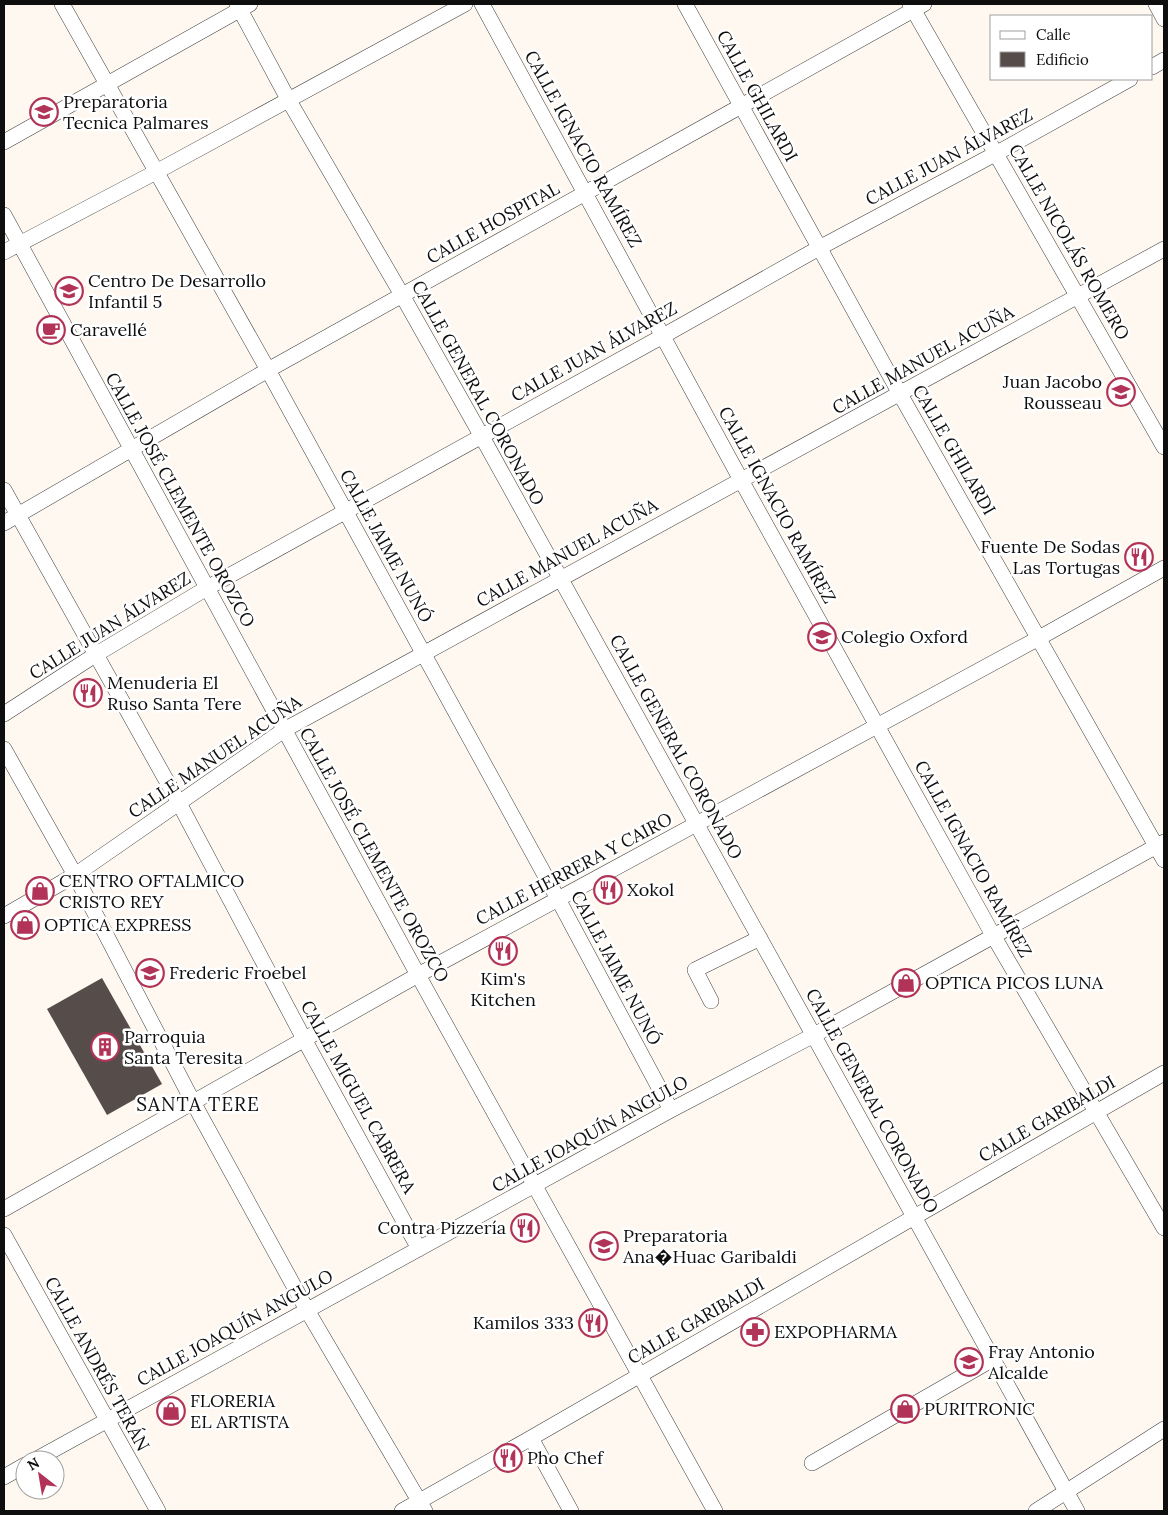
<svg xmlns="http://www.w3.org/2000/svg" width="1168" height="1515" viewBox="0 0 1168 1515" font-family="Lora,serif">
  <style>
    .building { fill: #564d4b }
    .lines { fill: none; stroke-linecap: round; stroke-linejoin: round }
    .minor-casing { stroke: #414141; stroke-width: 16 }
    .minor { stroke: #fff; stroke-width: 15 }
    .labels { text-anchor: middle; stroke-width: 5; stroke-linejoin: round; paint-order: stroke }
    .street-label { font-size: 18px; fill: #0e0e0e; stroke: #fff }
    .poi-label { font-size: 18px; fill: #0e0e0e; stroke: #fff; text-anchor: start }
    .neighbourhood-label { font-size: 19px; letter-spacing: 1px; fill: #0e0e0e; stroke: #fff }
  </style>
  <rect width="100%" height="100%" fill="#fef8f0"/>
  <path class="building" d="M102 978 162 1084 107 1115 47 1009Z"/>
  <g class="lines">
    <defs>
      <path id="minor" d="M62 4 268 370 558 899 671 1110
        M237 4 288 99 402 295 481 435 1077 1511
        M482 4 741 480 994 937 1164 1228
        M685 4 900 394 1164 860
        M910 4 1164 447
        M1156 4 1164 19
        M1152 67 1164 60
        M4 142 250 4
        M4 215 418 975 715 1511
        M4 252 156 172 465 4
        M4 490 179 803 304 1039 419 1249
        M4 523 268 370 924 4
        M4 714 95 655 207 588 663 336 819 248 997 153 1130 79
        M4 749 75 875 193 1102 307 1310 425 1511
        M4 916 75 875 284 730 1164 249
        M711 1001 695 970 760 938
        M4 1209 418 975 1039 638 1164 568
        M4 1235 158 1511
        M531 1438 571 1511
        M35 1460 671 1110 814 1035 1164 842
        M812 1463 993 1359
        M4 1477 25 1465
        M402 1511 531 1438 1164 1073
        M1036 1511 1164 1429"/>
    </defs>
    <use href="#minor" class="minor-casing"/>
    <use href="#minor" class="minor"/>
  </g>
  <defs>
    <symbol id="university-ring" viewBox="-11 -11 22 22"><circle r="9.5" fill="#fff" stroke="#b13357" stroke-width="1.5"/><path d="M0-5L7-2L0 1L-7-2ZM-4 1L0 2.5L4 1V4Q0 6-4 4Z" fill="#b13357"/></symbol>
    <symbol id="school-ring" viewBox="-11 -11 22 22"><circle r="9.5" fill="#fff" stroke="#b13357" stroke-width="1.5"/><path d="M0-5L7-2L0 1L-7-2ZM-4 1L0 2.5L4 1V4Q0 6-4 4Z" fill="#b13357"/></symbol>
    <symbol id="cafe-ring" viewBox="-11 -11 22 22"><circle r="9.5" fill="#fff" stroke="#b13357" stroke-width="1.5"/><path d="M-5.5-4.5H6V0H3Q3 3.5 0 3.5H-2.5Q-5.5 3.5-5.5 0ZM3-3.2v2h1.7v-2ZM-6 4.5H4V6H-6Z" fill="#b13357"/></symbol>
    <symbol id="restaurant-ring" viewBox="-11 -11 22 22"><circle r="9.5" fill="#fff" stroke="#b13357" stroke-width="1.5"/><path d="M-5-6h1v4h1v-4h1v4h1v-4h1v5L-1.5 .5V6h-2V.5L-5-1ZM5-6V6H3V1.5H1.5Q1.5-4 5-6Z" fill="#b13357"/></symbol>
    <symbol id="shop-ring" viewBox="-11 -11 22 22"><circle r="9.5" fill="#fff" stroke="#b13357" stroke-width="1.5"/><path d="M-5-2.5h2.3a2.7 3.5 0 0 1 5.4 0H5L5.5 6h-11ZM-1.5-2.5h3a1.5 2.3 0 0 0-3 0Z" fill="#b13357"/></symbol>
    <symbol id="building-ring" viewBox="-11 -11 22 22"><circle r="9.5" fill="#fff" stroke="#b13357" stroke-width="1.5"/><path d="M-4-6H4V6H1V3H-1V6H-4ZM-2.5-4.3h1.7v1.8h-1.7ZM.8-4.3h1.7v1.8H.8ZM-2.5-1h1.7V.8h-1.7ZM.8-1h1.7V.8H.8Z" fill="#b13357"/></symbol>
    <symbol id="pharmacy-ring" viewBox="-11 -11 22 22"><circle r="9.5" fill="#fff" stroke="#b13357" stroke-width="1.5"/><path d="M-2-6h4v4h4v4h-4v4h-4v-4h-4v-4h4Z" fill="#b13357"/></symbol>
  </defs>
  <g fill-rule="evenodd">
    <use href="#university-ring" x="28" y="96" width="32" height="32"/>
    <use href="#school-ring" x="53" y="275" width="32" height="32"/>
    <use href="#cafe-ring" x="35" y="314" width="32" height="32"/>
    <use href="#school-ring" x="1105" y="376" width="32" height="32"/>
    <use href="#restaurant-ring" x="1123" y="541" width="32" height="32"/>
    <use href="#school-ring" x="806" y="621" width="32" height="32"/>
    <use href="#restaurant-ring" x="72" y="677" width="32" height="32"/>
    <use href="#restaurant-ring" x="592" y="874" width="32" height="32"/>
    <use href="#shop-ring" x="24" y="875" width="32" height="32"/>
    <use href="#shop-ring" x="9" y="909" width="32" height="32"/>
    <use href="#restaurant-ring" x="487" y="935" width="32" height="32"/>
    <use href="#school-ring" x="134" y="957" width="32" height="32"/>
    <use href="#shop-ring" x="890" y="967" width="32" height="32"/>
    <use href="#building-ring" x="89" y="1031" width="32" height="32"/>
    <use href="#restaurant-ring" x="509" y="1212" width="32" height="32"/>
    <use href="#university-ring" x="588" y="1230" width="32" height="32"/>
    <use href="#restaurant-ring" x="577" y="1307" width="32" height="32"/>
    <use href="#pharmacy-ring" x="739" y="1316" width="32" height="32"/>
    <use href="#school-ring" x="953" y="1346" width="32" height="32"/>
    <use href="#shop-ring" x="889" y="1393" width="32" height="32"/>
    <use href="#shop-ring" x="155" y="1395" width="32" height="32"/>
    <use href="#restaurant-ring" x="492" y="1442" width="32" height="32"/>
  </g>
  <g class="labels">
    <g class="street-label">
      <text transform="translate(757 96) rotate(61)" y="6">CALLE GHILARDI</text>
      <text transform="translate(583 149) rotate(61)" y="6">CALLE IGNACIO RAMÍREZ</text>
      <text transform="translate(949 157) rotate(-28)" y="6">CALLE JUAN ÁLVAREZ</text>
      <text transform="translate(493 223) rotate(-29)" y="6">CALLE HOSPITAL</text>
      <text transform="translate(1069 242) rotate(60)" y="6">CALLE NICOLÁS ROMERO</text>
      <text transform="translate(594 352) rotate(-29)" y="6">CALLE JUAN ÁLVAREZ</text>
      <text transform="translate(923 360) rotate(-29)" y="6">CALLE MANUEL ACUÑA</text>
      <text transform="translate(478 393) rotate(61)" y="6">CALLE GENERAL CORONADO</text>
      <text transform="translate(954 450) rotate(60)" y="6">CALLE GHILARDI</text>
      <text transform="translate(180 500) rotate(61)" y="6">CALLE JOSÉ CLEMENTE OROZCO</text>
      <text transform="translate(777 505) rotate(61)" y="6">CALLE IGNACIO RAMÍREZ</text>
      <text transform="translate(386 546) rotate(61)" y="6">CALLE JAIME NUNÓ</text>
      <text transform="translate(567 553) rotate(-29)" y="6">CALLE MANUEL ACUÑA</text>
      <text transform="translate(110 626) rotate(-32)" y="6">CALLE JUAN ÁLVAREZ</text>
      <text transform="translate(676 747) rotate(61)" y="6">CALLE GENERAL CORONADO</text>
      <text transform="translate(215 757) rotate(-34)" y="6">CALLE MANUEL ACUÑA</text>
      <text transform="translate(374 855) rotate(61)" y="6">CALLE JOSÉ CLEMENTE OROZCO</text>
      <text transform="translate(973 859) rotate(61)" y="6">CALLE IGNACIO RAMÍREZ</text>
      <text transform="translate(574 869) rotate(-28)" y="6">CALLE HERRERA Y CAIRO</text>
      <text transform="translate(616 968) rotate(62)" y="6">CALLE JAIME NUNÓ</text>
      <text transform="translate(358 1097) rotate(61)" y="6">CALLE MIGUEL CABRERA</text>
      <text transform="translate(872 1101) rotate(61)" y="6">CALLE GENERAL CORONADO</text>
      <text transform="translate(1047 1119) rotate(-30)" y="6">CALLE GARIBALDI</text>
      <text transform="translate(590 1134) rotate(-29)" y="6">CALLE JOAQUÍN ANGULO</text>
      <text transform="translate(696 1321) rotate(-30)" y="6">CALLE GARIBALDI</text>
      <text transform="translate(235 1328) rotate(-29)" y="6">CALLE JOAQUÍN ANGULO</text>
      <text transform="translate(97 1364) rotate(61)" y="6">CALLE ANDRÉS TERÁN</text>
    </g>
    <g class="poi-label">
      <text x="63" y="108">Preparatoria<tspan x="63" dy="21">Tecnica Palmares</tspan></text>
      <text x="88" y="287">Centro De Desarrollo<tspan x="88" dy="21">Infantil 5</tspan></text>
      <text x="70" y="336">Caravellé</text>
      <text x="1102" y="388" text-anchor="end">Juan Jacobo<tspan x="1102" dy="21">Rousseau</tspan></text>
      <text x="1120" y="553" text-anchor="end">Fuente De Sodas<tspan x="1120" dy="21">Las Tortugas</tspan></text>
      <text x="841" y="643">Colegio Oxford</text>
      <text x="107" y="689">Menuderia El<tspan x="107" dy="21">Ruso Santa Tere</tspan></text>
      <text x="59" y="887">CENTRO OFTALMICO<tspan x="59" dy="21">CRISTO REY</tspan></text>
      <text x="627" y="896">Xokol</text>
      <text x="44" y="931">OPTICA EXPRESS</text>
      <text x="169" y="979">Frederic Froebel</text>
      <text x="503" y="985" text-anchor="middle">Kim's<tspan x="503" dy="21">Kitchen</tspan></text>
      <text x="925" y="989">OPTICA PICOS LUNA</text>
      <text x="124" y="1043">Parroquia<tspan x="124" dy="21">Santa Teresita</tspan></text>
      <text x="506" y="1234" text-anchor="end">Contra Pizzería</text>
      <text x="623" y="1242">Preparatoria<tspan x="623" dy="21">Ana�Huac Garibaldi</tspan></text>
      <text x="574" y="1329" text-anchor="end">Kamilos 333</text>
      <text x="774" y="1338">EXPOPHARMA</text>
      <text x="988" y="1358">Fray Antonio<tspan x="988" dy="21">Alcalde</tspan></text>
      <text x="190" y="1407">FLORERIA<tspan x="190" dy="21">EL ARTISTA</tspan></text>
      <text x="924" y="1415">PURITRONIC</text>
      <text x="527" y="1464">Pho Chef</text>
    </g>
    <g class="neighbourhood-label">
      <text x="198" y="1111">SANTA TERE</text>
    </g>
  </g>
  <rect width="1168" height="1515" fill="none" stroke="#0e0e0e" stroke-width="10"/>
  <rect x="990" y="15" width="162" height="65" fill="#ffffff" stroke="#9f9f9f"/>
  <rect x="1000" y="31" width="25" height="8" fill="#ffffff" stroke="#9f9f9f"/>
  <text x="1036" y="40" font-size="15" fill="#0e0e0e">Calle</text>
  <rect x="1000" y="52" width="25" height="15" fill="#564d4b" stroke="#9f9f9f"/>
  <text x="1036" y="65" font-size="15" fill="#0e0e0e">Edificio</text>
  <g transform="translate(40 1475) rotate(329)"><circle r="24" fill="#ffffff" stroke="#9f9f9f"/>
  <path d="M0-4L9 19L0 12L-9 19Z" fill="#b13357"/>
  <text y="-8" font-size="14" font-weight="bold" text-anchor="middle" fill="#0e0e0e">N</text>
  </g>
</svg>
